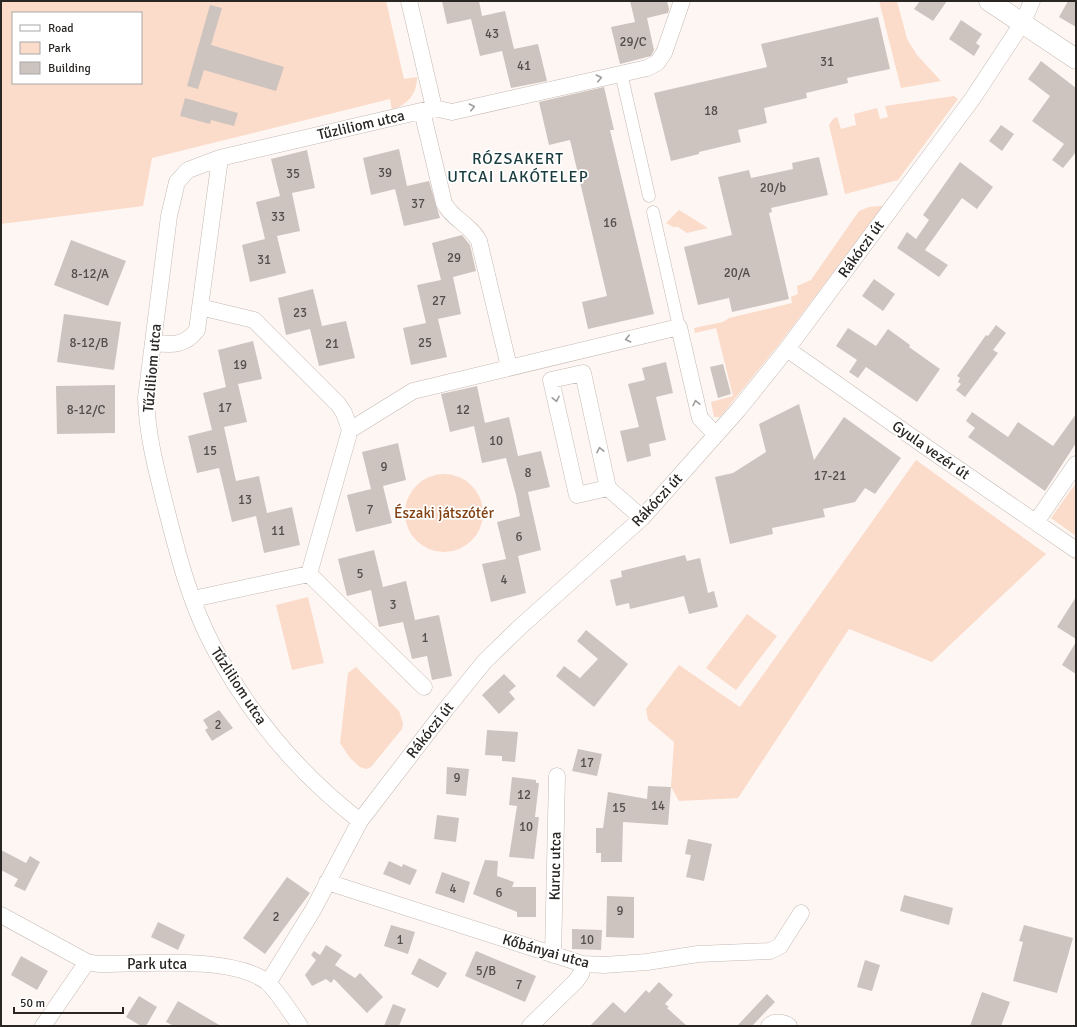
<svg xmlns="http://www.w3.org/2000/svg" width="1077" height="1027" viewBox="0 0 1077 1027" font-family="Signika,sans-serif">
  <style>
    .green { fill: #fbdbca; fill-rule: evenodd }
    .building { fill: #cec4bf }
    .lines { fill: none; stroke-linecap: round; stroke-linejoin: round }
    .pedestrian-casing { stroke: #c4bab5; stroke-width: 13 }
    .minor-casing { stroke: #c4bab5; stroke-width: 17 }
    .tertiary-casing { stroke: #c4bab5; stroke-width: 21 }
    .pedestrian { stroke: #fff; stroke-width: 12 }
    .minor { stroke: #fff; stroke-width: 16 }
    .tertiary { stroke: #fff; stroke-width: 20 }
    .oneway { stroke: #9f9d9c }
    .labels { text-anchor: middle; stroke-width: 3.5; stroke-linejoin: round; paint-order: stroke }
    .number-label { font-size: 13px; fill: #524e4b }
    .street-label { font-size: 15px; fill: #292624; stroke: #fff }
    .park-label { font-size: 15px; fill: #813e0f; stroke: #fff }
    .neighbourhood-label { font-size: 16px; letter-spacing: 1px; fill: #1a3c3e; stroke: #fff }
  </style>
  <rect width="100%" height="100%" fill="#fef6f2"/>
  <path class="green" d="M1 1H386L404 79 417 77C417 94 408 104 392 110L390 99 152 158 143 206 1 224ZM13 13H141V83H13Z
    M879 1H897L907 39 917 55 941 81 901 88Z
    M954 96 958 99 898 180 845 194 829 125 833 119 837 117 841 129 856 125 854 114 877 108 880 119 888 117 885 106Z
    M879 206H883L780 343 720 417H714L711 402 733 396 716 328 695 333 694 328 723 322 729 318 792 303 791 297 798 294 797 286 811 280 859 211 869 207Z
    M679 210 708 228 687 233 678 227H673L666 223Z
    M916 460 1046 554 932 662 849 629 738 798 679 801 671 787 674 742 648 720 646 709 679 665 740 707Z
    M405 513a39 39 0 1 1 78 0a39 39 0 1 1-78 0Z
    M1076 483V536L1051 518Z
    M308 597 324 663 292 670 276 605Z
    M747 614 777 636 736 690 706 668Z
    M356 667 399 711 403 723 402 729 388 746 371 767 366 769 360 767 350 758 340 743 348 673Z"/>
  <path class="building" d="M442 1H479L482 16 505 11 514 49 538 44 547 81 511 88 502 51 480 56 471 19 447 24Z
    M630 1H667L669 9 668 13 647 18 654 50 651 56 620 64 611 27 635 22Z
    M920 1H947L933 21 914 9Z
    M1068 1H1076V27L1059 17Z
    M210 5 222 8 211 45 284 67 276 91 204 70 198 89 187 86Z
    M878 17 890 69 847 78 848 83 806 93 807 98 764 108 767 123 738 130 741 142 699 152V154L671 161 654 93 767 67 761 44Z
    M961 20 982 34 976 43 980 46 974 56 949 39Z
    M1041 61 1076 88V152L1063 168 1052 160 1064 144 1032 121 1050 96 1028 79Z
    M604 87 614 130H610L654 314 588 329 582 302 607 296 570 140 549 145 539 102Z
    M185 98 238 113 234 126 211 120 210 124 180 116Z
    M1001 125 1014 134 1002 151 989 141Z
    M399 149 407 186 429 181 440 218 404 226 395 189 371 195 363 158Z
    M307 150 315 188 292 193 300 231 277 236 286 273 250 282 242 245 265 239 256 202 280 196 271 159Z
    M819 157 828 195 771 208 772 212 769 213 789 299 732 312 729 298 698 305 684 247 732 235 718 177 749 170 751 178 793 169 792 163Z
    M960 162 993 187 977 209 962 198 925 250 948 265 939 277 897 248 907 232 916 239 929 220 923 215Z
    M462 235 470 245 476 271 453 277 461 314 438 319 447 357 411 365 403 328 426 323 417 285 441 280 432 243Z
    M71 240 126 261 108 306 54 285Z
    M874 279 895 294 883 311 862 296Z
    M313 289 322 326 346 321 355 358 319 366 310 329 286 335 278 298Z
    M64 314 121 322 114 370 57 362Z
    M996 325 1006 333 993 350 998 353 965 397 956 390 961 384 958 382 960 378 957 376 986 335 988 336Z
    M848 328 876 346 888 329 910 345 909 347 940 369 917 402 866 367 858 378 849 372 857 360 836 346Z
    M253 341 262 379 238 384 247 422 224 427 236 481 259 476 267 513 292 507 300 545 264 553 256 516 232 522 219 468 197 473 188 436 212 430 203 393 226 387 218 350Z
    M666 362 673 393 656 397 666 440 649 444 651 456 627 462 620 431 639 427 628 384 645 380 642 368Z
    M723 364 731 394 718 398 710 367Z
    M115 385V433L57 434 56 386Z
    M477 386 485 423 509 417 518 456 541 451 550 487 528 492 541 550 518 556 526 593 491 602 482 564 506 559 497 522 520 516 516 495 506 458 482 463 474 426 450 432 441 394Z
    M799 404 814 460 844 417 901 458 875 494 865 488 855 502 823 509 825 517 772 528 773 534 730 544 715 477 733 473 766 452 759 424Z
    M972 412 1008 437 1018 422 1053 446 1076 414V443L1045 491 968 437 975 428 966 421Z
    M398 443 406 480 383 486 392 523 356 532 347 495 371 489 362 452Z
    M374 550 383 587 406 581 415 620 439 615 452 676 432 680 427 656 412 659 403 622 379 627 371 590 347 596 338 559Z
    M685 555 687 561 700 558 708 593 714 591 718 607 689 614 684 596 630 609 629 603 616 606 610 580 622 577 621 571Z
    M1076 597V639L1057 627Z
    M586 630 628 664 594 707 556 676 564 666 580 678 598 659 577 641Z
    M1076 642V674L1062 665Z
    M504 674 516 686 509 692 515 699 499 714 482 695Z
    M219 710 233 728 212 741 205 730 208 728 203 720Z
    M487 730 518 732 515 762 502 761V756L485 755Z
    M578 749 602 754 597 776 572 771Z
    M447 767 469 769 466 796 446 794Z
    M512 777 536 780V783H539L535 817H539L534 859 509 857 517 806 509 805Z
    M648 786 671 787 668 825 623 822 622 862H601V853H596V828H603L608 792 647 799Z
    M437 815 459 818 456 842 434 839Z
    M688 839 712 844 704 881 686 877 691 855 685 854Z
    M1 850 26 863 30 856 40 862 25 891 14 886 18 879 1 870Z
    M485 860 498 861 497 876 514 882 512 887H536V917H517V912L473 894Z
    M389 861 402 867 403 864 417 870 410 885 383 874Z
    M442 872 470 882 464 903 435 893Z
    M287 877 310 893 265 954 243 938Z
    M904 895 953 908 949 925 900 911Z
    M607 896 634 897V938L606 937Z
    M158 922 185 935 178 950 151 937Z
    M391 925 415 932 408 954 384 946Z
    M1024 925 1073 938 1057 993 1013 981 1023 942 1019 941Z
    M572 929 602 930 601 950 572 949Z
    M326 945 342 955 335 965 355 978 360 973 383 997 367 1013 334 979 331 983 326 979 312 986 305 975 316 960 311 955 314 951 320 955Z
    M476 951 536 976 525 1002 465 976Z
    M21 956 48 971 37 990 11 975Z
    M419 958 447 973 438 988 411 974Z
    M865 960 880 965 872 991 857 987Z
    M659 982 673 995 665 1004 669 1007 667 1008 687 1026H590L613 1002 625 1013 646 990 649 993Z
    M982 992 1010 1002 1001 1026H970Z
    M767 994 775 1002 752 1026H737Z
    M139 996 157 1007 146 1026H141L126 1017Z
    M178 1001 221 1026H174L166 1022Z
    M393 1004 406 1009 399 1026H384Z"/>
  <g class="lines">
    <defs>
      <path id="pedestrian" d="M621 73 649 196
        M653 212 679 327"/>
      <path id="minor" d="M434 108 452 112 647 68 657 63 664 53 682 1
        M422 111 444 203C452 219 471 225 479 241L509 367
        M200 307 254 320 338 404 344 413 350 430
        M153 343C172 345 185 346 197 330L220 158
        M787 349 929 449 1076 550
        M608 488 577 495 551 380 583 373 608 488 642 518
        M1036 522 1076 464
        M309 574 424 687
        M193 599 309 574 350 430 413 391 679 327 700 418 716 435
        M360 821C299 774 249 714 213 646 190 603 178 555 166 508 157 472 147 436 146 398L169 216 177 182 188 170 220 158 434 108 409 1
        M327 882 583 964 604 965 647 962 698 954 770 951 780 946 801 913
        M1 915 87 962 98 964C142 964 232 955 267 982 277 991 292 1014 300 1026
        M553 955 557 776
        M268 983 313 910 360 821 446 709 485 661 520 627 642 518 738 410 787 349 973 98 1023 22 1032 1
        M43 1026 87 962
        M530 1026 576 981 581 974 583 964
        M769 1026C774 1021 784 1022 789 1026"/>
      <path id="tertiary" d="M989 1 1076 59"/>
    </defs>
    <use href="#pedestrian" class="pedestrian-casing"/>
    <use href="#minor" class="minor-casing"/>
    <use href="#tertiary" class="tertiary-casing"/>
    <use href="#pedestrian" class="pedestrian"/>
    <use href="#minor" class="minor"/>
    <use href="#tertiary" class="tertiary"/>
  </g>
  <defs><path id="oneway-chevron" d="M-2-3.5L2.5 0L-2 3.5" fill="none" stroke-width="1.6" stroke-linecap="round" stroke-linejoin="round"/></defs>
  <g class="oneway">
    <use href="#oneway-chevron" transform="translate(599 78) rotate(-13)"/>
    <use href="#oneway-chevron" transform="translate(472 107) rotate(-13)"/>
    <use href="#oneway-chevron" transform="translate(628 339) rotate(167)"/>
    <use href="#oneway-chevron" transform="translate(556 399) rotate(78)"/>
    <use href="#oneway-chevron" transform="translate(696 403) rotate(-103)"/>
    <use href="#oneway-chevron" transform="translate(600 450) rotate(-102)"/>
  </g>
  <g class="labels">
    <g class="number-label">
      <text x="492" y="38">43</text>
      <text x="633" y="46">29/C</text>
      <text x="827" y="66">31</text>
      <text x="524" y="70">41</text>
      <text x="711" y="115">18</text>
      <text x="385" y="177">39</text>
      <text x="293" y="178">35</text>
      <text x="773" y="192">20/b</text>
      <text x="418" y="208">37</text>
      <text x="278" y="221">33</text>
      <text x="610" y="227">16</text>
      <text x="454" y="262">29</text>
      <text x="264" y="264">31</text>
      <text x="737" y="277">20/A</text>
      <text x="90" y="278">8-12/A</text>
      <text x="439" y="305">27</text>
      <text x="300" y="317">23</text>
      <text x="89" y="347">8-12/B</text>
      <text x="425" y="347">25</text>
      <text x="332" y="348">21</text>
      <text x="240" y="369">19</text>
      <text x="225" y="412">17</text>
      <text x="86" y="414">8-12/C</text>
      <text x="463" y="414">12</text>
      <text x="496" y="445">10</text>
      <text x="210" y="455">15</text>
      <text x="384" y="471">9</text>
      <text x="528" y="477">8</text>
      <text x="830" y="480">17-21</text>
      <text x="245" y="504">13</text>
      <text x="370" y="514">7</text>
      <text x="278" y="535">11</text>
      <text x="519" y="541">6</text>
      <text x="360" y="578">5</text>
      <text x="504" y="584">4</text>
      <text x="393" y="609">3</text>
      <text x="425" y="642">1</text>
      <text x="218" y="729">2</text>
      <text x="587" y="767">17</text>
      <text x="457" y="782">9</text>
      <text x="524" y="799">12</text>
      <text x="658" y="810">14</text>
      <text x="619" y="812">15</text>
      <text x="526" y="831">10</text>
      <text x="453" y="893">4</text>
      <text x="499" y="897">6</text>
      <text x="620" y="915">9</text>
      <text x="276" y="921">2</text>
      <text x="400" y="944">1</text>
      <text x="587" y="944">10</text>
      <text x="486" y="975">5/B</text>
      <text x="519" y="989">7</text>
    </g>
    <g class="street-label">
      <text transform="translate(361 125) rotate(-13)" y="5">Tűzliliom utca</text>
      <text transform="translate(861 249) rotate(-54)" y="5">Rákóczi út</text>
      <text transform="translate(152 368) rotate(-85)" y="5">Tűzliliom utca</text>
      <text transform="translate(931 450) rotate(35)" y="5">Gyula vezér út</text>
      <text transform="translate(657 500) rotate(-47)" y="5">Rákóczi út</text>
      <text transform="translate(239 686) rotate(57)" y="5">Tűzliliom utca</text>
      <text transform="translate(430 730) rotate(-52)" y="5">Rákóczi út</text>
      <text transform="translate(555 866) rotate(-89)" y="5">Kuruc utca</text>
      <text transform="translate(546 951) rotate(16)" y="5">Kőbányai utca</text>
      <text x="157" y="969">Park utca</text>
    </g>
    <g class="park-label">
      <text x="444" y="518">Északi játszótér</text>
    </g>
    <g class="neighbourhood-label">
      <text x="518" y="164">RÓZSAKERT<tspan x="518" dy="18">UTCAI LAKÓTELEP</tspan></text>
    </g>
  </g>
  <rect width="1077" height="1027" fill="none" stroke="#292624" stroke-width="4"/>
  <rect x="12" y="12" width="130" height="72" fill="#ffffff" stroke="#a9a8a7"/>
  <rect x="20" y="25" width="20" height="6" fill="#ffffff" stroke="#a9a8a7"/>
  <text x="48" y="32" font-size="12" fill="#292624">Road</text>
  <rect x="20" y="42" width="20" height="12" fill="#fbdbca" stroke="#a9a8a7"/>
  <text x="48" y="52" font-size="12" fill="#292624">Park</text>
  <rect x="20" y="62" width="20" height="12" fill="#cec4bf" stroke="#a9a8a7"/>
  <text x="48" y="72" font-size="12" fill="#292624">Building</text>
  <path d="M14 1007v6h109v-6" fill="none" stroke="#292624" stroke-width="2"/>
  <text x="20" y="1007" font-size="12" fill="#292624" stroke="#ffffff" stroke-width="3" paint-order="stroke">50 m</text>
</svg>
